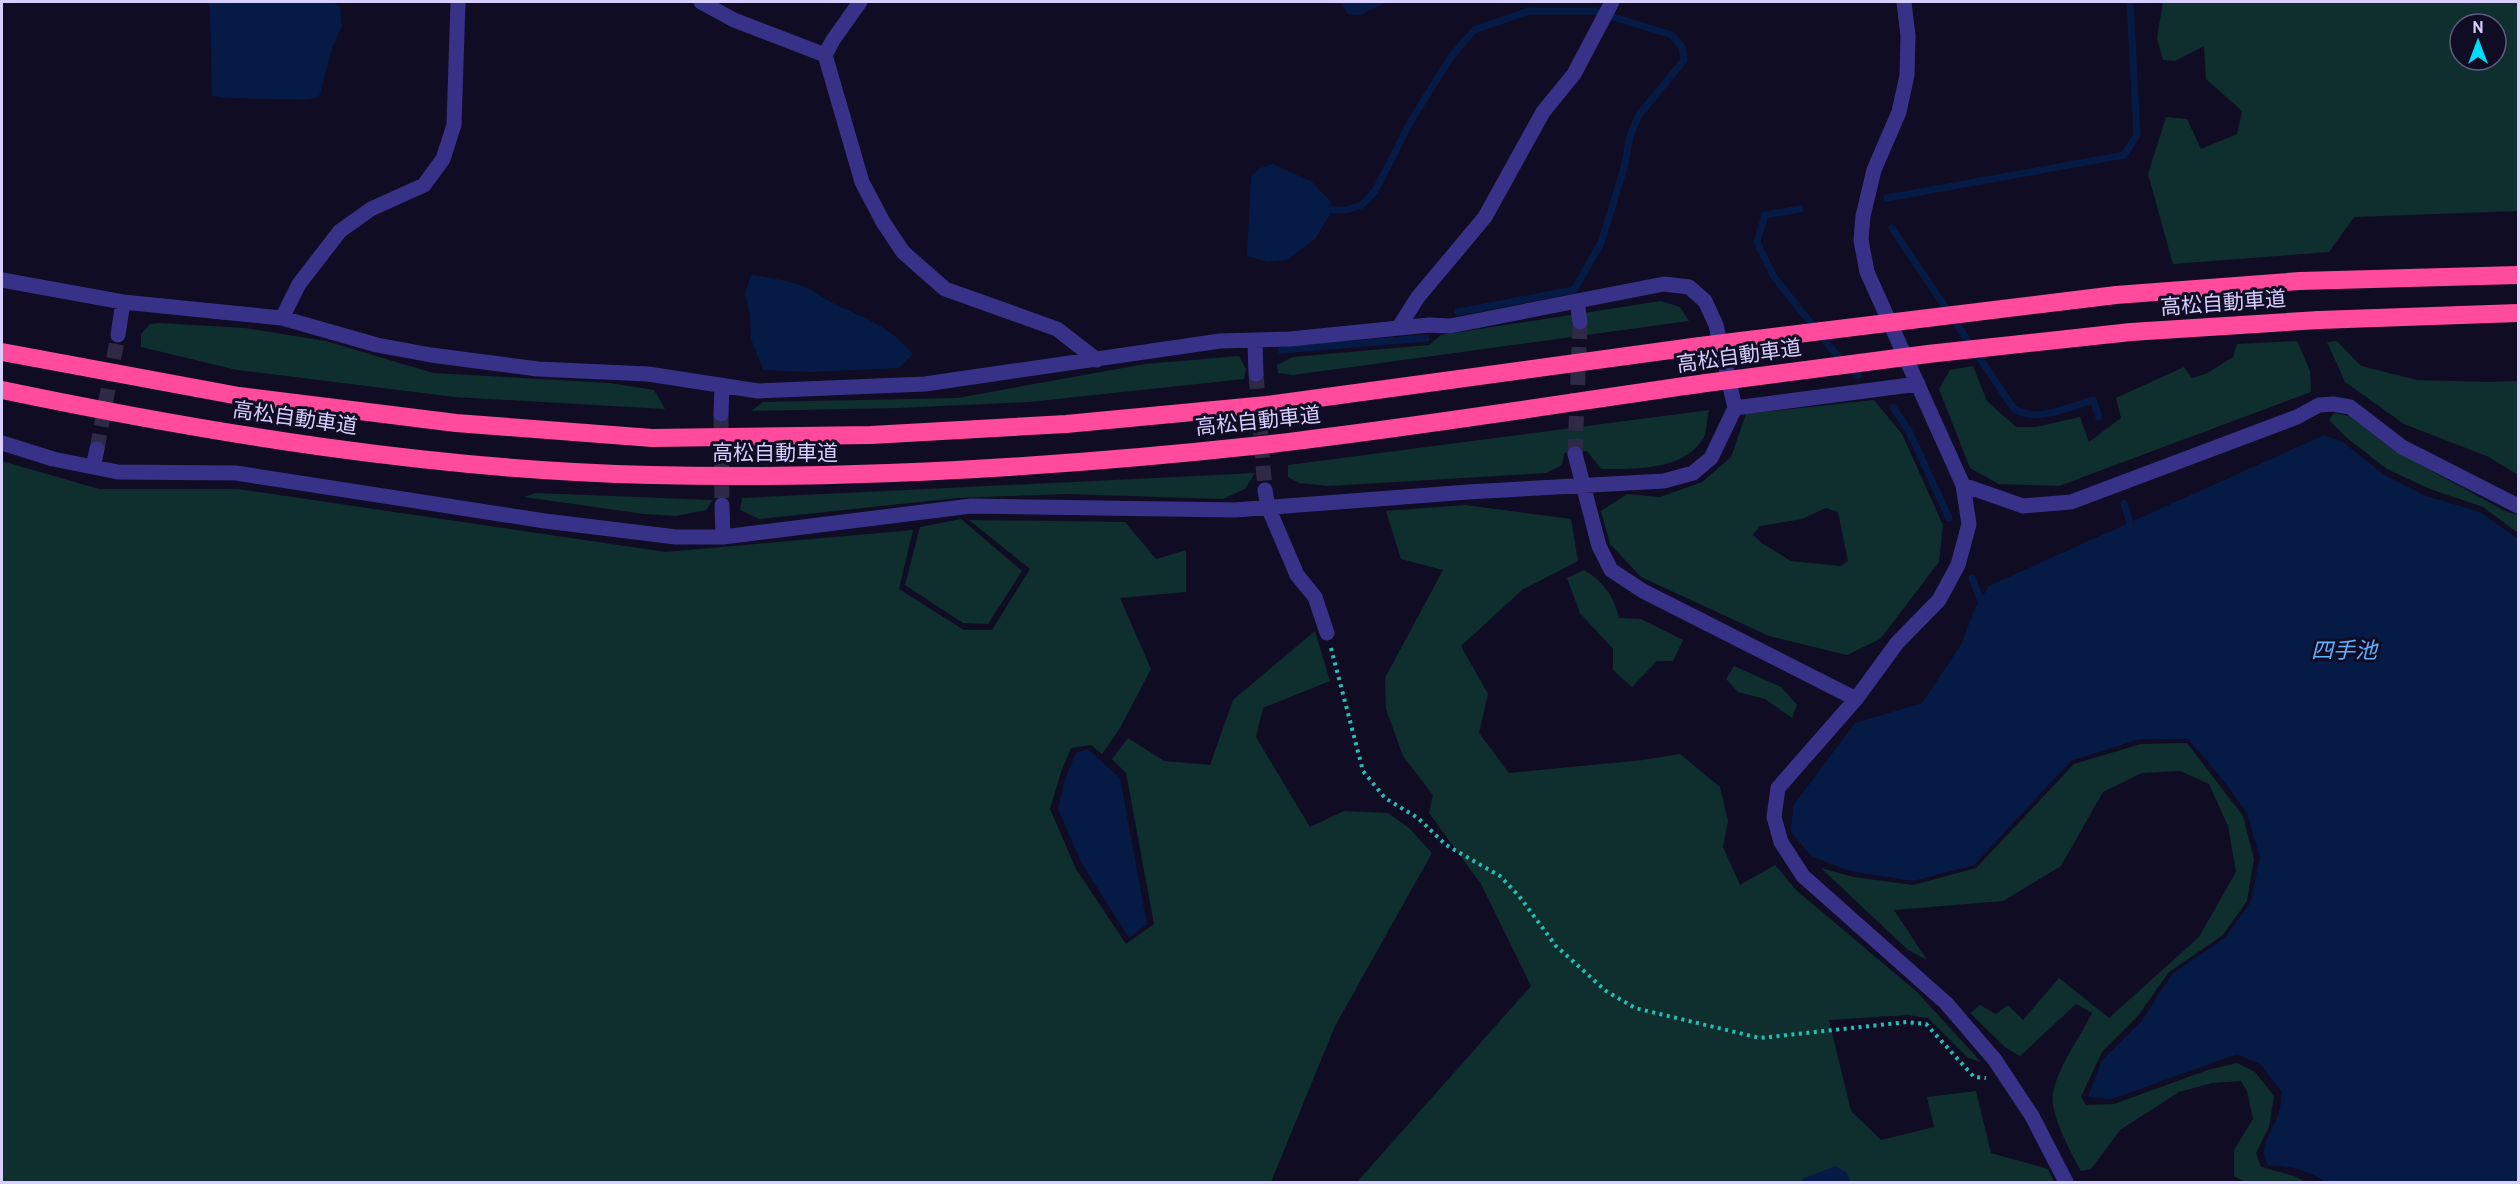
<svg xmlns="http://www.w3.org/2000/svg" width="2520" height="1184" viewBox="0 0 2520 1184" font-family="Overpass,'Noto Sans JP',sans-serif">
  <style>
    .green { fill: #0e2f2e; fill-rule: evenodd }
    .water { fill: #051b45 }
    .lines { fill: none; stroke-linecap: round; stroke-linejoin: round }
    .stream { stroke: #051b45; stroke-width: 7 }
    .minor-tunnel { stroke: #2e2945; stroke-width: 15; stroke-dasharray: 15 8; stroke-linecap: butt }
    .path { stroke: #22c0b9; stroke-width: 4; stroke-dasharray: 3 4.5; stroke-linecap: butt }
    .minor { stroke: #373288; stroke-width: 15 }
    .highway { stroke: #ff4a9e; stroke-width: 18 }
    .highway-bridge { stroke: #ff4a9e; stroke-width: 18 }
    .labels { text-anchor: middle; stroke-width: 6; stroke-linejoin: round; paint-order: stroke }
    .street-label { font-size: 21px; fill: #d6cfff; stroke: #100c24 }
    .water-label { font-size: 22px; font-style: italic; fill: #5db1ff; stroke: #100c24 }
  </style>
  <rect width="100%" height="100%" fill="#100c24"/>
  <path class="green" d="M2163 2H2518V211L2354 217 2329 252 2173 264 2148 174 2166 117 2187 119 2201 149 2237 134 2242 111 2206 79 2204 46 2175 61 2163 60 2157 38ZM2460 24H2496V60H2460Z
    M1661 301 1680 307 1689 321 1293 375 1278 373 1277 365 1293 357 1429 345 1441 335Z
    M159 323 245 328 326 341 433 373 610 383 654 390 665 409 454 397 237 370 141 347V334L150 324Z
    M2297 341 2310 371 2311 392 2059 486 1999 484 1970 468 1939 389 1950 370 1973 366 1987 401 2016 427H2036L2080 417 2089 442 2121 418 2116 398 2184 367 2192 378 2206 374 2233 357 2237 344Z
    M2337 341 2361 366 2417 380 2489 382 2518 381V475L2489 457 2404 424 2345 382 2327 342Z
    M1239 356 1246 369 1244 379 1029 402 898 408 751 411 763 402 957 398 1145 364Z
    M1874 400 1902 434 1943 525 1939 562 1880 639 1847 655 1769 636 1641 577 1610 544 1601 511 1627 494 1660 497 1702 482 1731 457 1746 414ZM1826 508 1838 512 1848 561 1841 566 1791 561 1763 544 1753 535 1760 526 1802 519Z
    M1709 410C1707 418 1707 430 1704 437 1685 471 1634 469 1601 469L1587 451 1564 453 1562 465 1546 473 1329 486 1299 483 1288 477V465Z
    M2334 413 2349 416 2395 451 2507 512 2518 515V533L2483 507 2430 489 2387 469 2348 439 2329 420Z
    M2 461 99 489H238L666 552 913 530 899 589 964 630H992L1030 569 969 520 1125 522 1156 559 1186 550V592L1120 598 1151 669 1120 728 1102 754 1091 745 1071 748 1061 772 1050 809 1076 869 1126 944 1154 924 1126 773 1112 759 1128 738 1164 761 1210 765 1233 700 1315 631 1330 681 1263 708 1256 737 1310 827 1344 811 1388 813 1409 828 1432 853 1335 1026 1271 1182H2Z
    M1255 473 1245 489 1223 499 1067 494 957 498 759 519 740 510 742 498Z
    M535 493 713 500 706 510 676 516 644 514 524 497Z
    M1465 505 1571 519 1578 561 1522 590 1461 646 1488 694 1479 733 1509 773 1643 760 1680 754 1720 787 1728 821 1723 847 1740 885 1775 865 1796 890 1917 992 1981 1062 1968 1058 1928 1018 1908 1015 1829 1020 1851 1111 1881 1140 1934 1127 1927 1097 1976 1091 1991 1153 2048 1169 2054 1182H1357L1531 986 1481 884 1429 813 1433 795 1403 756 1386 709 1385 678 1443 570 1401 559 1386 511Z
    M961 519 1022 571 988 624 963 623 905 585 920 527Z
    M1584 570C1603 581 1614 596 1619 618L1641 619 1683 640 1673 661H1657L1632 687 1613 670V649L1580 613 1567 578Z
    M1734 666 1781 687 1797 705 1792 718 1765 699 1738 692 1726 679Z
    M2187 743 2243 816 2254 859 2247 901 2222 936 2169 972 2137 1017 2102 1052 2081 1097 2086 1105 2114 1104 2208 1070 2237 1063 2255 1072 2274 1096 2269 1127 2256 1153 2261 1167 2294 1176 2306 1182H2245L2234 1176V1150L2253 1119 2247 1091 2241 1081 2212 1083 2179 1092 2120 1130 2091 1169 2081 1171C2071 1153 2049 1113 2053 1093 2059 1064 2080 1038 2092 1013L2076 1004 2020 1056 2006 1048 1970 1013 1980 1005 1996 1014 2008 1005 2023 1020 2059 978 2109 1018 2199 937 2236 872 2228 826 2209 784 2180 771 2142 773 2103 792 2061 866 2003 901 1894 910 1927 960 1908 950 1821 868 1854 877 1913 885 1976 868 2074 764 2141 744Z"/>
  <path class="water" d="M208 2H332L340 6 342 26 332 48 319 97C306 101 294 99 280 99 255 98 238 100 212 96L210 12Z
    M1340 2H1386L1360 15 1348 14Z
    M1273 164 1312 182 1331 202 1329 216 1315 239 1287 260 1268 262 1247 256 1251 176 1260 168Z
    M751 275C768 277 786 280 802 286 814 290 824 299 835 304 868 320 888 325 913 354L899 368 810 372 763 370 751 339 750 315 745 294Z
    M2324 435 2344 443 2383 474 2426 496 2480 512 2518 539V1182H2326C2311 1172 2288 1164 2269 1166 2255 1148 2274 1130 2279 1112 2281 1106 2281 1099 2282 1092L2260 1064 2237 1054 2112 1099 2088 1097 2102 1060 2141 1022 2172 974 2225 938 2250 903 2260 858 2247 813 2224 781 2188 739H2140L2071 761 1974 865 1913 881 1850 871 1811 856 1791 832 1793 806 1855 723 1922 703 1961 645 1975 608 1989 586Z
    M1088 749 1120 778 1147 924 1129 938 1081 862 1058 809 1065 779 1076 753Z
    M1836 1166 1847 1173 1850 1182H1800L1804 1178Z"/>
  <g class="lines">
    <path class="stream" d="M1887 198 2124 155 2137 135 2130 2
      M1800 209 1765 215 1757 242 1774 277 1835 353 1858 375
      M1321 210H1346L1362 205 1375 191 1412 119 1451 57 1474 30 1529 11H1594L1672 35 1682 47 1684 60 1639 115 1630 136 1624 168 1601 243 1574 290 1458 312
      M1892 228 2014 409C2038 423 2068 407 2093 400L2099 417
      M1281 350 1426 338
      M1893 407 1909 431 1949 518
      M2124 503 2132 531
      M1972 578 1983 606"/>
    <path class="minor-tunnel" d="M1256 374 1265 490
      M721 414 722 505
      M97 449 118 335
      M1575 454 1580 322"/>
    <path class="path" d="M1331 648 1363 771 1385 798 1418 818 1446 845 1500 876 1519 896 1556 946 1606 991 1635 1008 1760 1038 1907 1022 1926 1024 1974 1077 1986 1078"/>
    <path class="minor" d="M701 2 734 20 825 55
      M860 2 833 40 825 55 862 182 883 222 903 252 945 289 1057 329 1097 360
      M1904 2 1908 36 1907 75 1899 112 1874 170 1863 216 1861 240 1867 272 1963 485 1969 524 1958 565 1939 600 1897 643 1856 699 1778 788 1774 817 1781 842 1803 876 1946 1003 1995 1060 2032 1116 2066 1182
      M2 280 123 302 282 318 377 345 431 355 538 369 648 374 758 391 925 384 1220 341 1290 339 1429 325 1450 326 1664 284 1689 287 1705 301 1716 325 1735 408 1711 458 1693 473 1664 481 1468 492 1235 510 971 506 723 537H676L545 521 236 473 118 472 53 459 2 443
      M1577 301 1580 322
      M282 318 299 284 340 231 371 209 424 185 443 159 454 125 458 2
      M1399 327 1418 297 1485 217 1543 112 1574 74 1612 2
      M118 335 123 302
      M1255 341 1256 374
      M1735 408 1918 384
      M721 414 722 385
      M1575 454 1599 546 1611 570 1643 591 1856 699
      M93 467 97 449
      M1963 485 2023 506 2071 502 2297 417 2319 405 2333 404 2350 407 2402 447 2518 506
      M1265 490 1268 507 1297 575 1315 597 1327 633
      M722 505 723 537"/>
    <path class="highway" d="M2300 281 2518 275
      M2319 320 2518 313
      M2 352 239 396 456 423 652 438 871 435 1066 424 1267 405 1700 346
      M2 390C213 434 435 470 651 475 855 480 1059 467 1262 445 1410 428 1558 404 1706 383"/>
    <path class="highway-bridge" d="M1700 346 2116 295 2300 281
      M1706 383 1928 354 2131 332 2319 320"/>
  </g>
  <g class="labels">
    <g class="street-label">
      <text transform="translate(2223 303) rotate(-4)" y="7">高松自動車道</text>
      <text transform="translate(1739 356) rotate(-8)" y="7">高松自動車道</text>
      <text transform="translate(295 418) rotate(8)" y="7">高松自動車道</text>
      <text transform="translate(1258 421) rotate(-6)" y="7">高松自動車道</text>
      <text x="775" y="460">高松自動車道</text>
    </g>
    <g class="water-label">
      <text x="2344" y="658">四手池</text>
    </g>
  </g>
  <rect width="2520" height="1184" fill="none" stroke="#d6cfff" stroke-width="6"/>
  <g transform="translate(2478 42)"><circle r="28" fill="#100c24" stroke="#5f5a7c" stroke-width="1.5"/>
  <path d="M0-4.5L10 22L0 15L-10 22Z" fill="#00ddfa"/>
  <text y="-9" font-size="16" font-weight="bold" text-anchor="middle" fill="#d6cfff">N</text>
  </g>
</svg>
